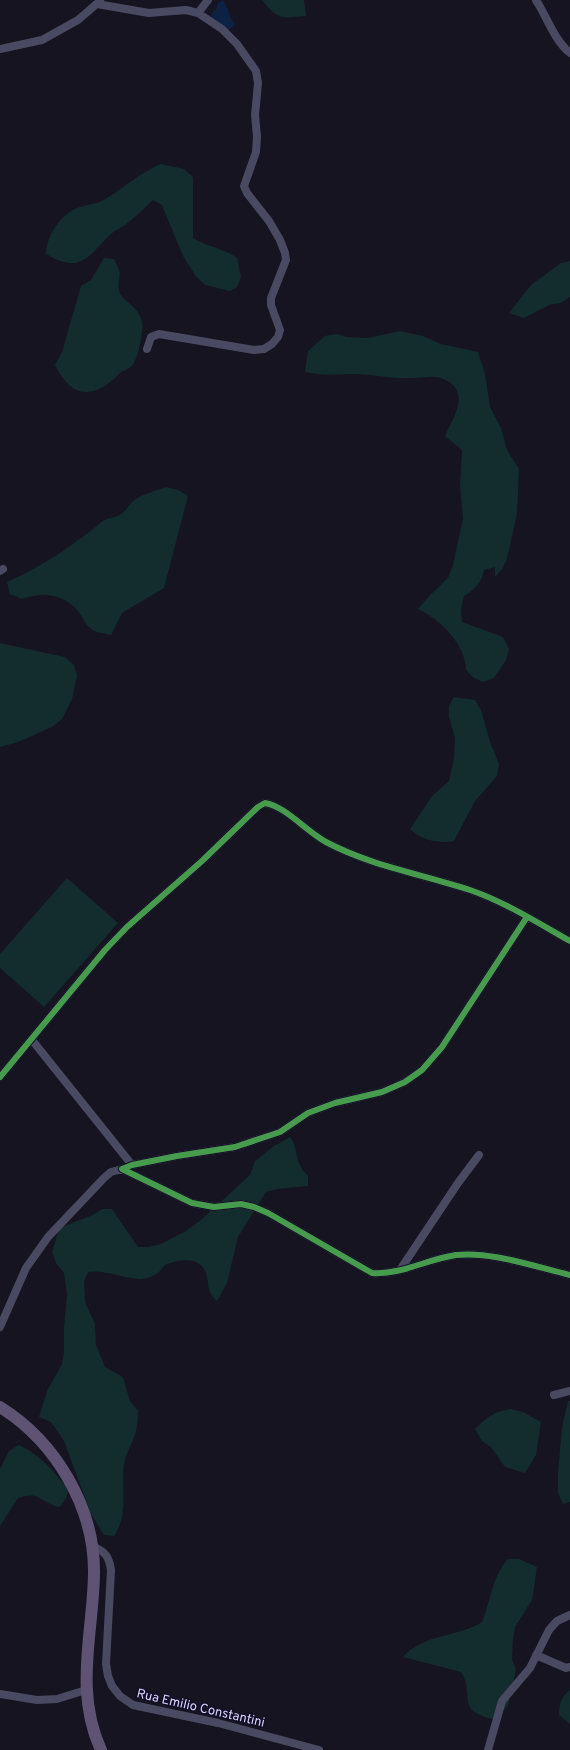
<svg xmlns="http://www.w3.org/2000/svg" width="570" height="1750" viewBox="0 0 570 1750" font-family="Overpass,sans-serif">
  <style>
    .green { fill: #132c2d }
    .water { fill: #0d2144 }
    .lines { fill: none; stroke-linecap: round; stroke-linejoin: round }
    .street { stroke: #4a4962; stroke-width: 8 }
    .primary { stroke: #5e5373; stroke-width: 12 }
    .cycleway-casing { stroke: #130f26; stroke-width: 8 }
    .cycleway { stroke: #469c4c; stroke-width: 6 }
    .labels { text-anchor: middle; stroke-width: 3; stroke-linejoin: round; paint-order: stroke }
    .street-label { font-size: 13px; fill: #d9d4ff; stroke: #130f26 }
  </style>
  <rect width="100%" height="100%" fill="#161421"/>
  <path class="green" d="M262 0H304L306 16C281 18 278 20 262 0Z
    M161 164 184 169 193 177V238C207 247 224 248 237 258L241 277 237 287 230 291 205 285 195 275 183 256 162 205 153 200C144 209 135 217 125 225 121 228 116 230 112 233 88 256 82 275 46 254 46 238 59 216 75 209 85 204 97 205 107 198 125 187 141 172 161 164Z
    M104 258 114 259C115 262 118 266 119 270 121 276 117 284 119 291 124 304 139 305 142 322 144 329 138 360 132 366 129 369 123 370 119 374 94 399 72 400 55 365L62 352 81 286 91 280Z
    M570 261V297L560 303 549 305 524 318 509 313 531 285 561 263Z
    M400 331 423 336 441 344 478 352 485 374 490 407 501 428 507 450 519 469 517 513 507 559 503 568 495 577V567L484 570C481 584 475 589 464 596L461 610 462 622 503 637 509 649 506 660 494 678 483 682 474 678 466 670C466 645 440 619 418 609L430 595 448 578 453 565 463 519 460 486 462 450 445 436C451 422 467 399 453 385 448 380 440 377 434 377 426 376 420 378 412 378 394 379 375 375 357 374 339 374 323 376 305 372L308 351 325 336 336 334 347 337 368 338Z
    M166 487 178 490 188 496 164 588 122 613 111 635C104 633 95 633 90 628 85 624 82 616 78 611 63 593 42 592 22 599L10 594 7 582C40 568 75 544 103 521 107 518 114 518 120 515 126 511 127 507 132 502 141 494 155 491 166 487Z
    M0 643 65 657 74 665 77 676 72 699 62 719 52 727 18 742 0 747Z
    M454 697 475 700 481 710 490 742 499 764 497 776 475 801 454 841C439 844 421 840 410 829L432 796 449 781 454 758 455 738 449 717V706Z
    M67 878 118 923 44 1007 0 968V954Z
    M290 1137C300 1152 293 1161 308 1176V1186L277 1189 266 1192 238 1237 227 1283 217 1301C206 1290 210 1287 206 1273 199 1255 178 1260 165 1265 145 1294 116 1268 88 1272L84 1281 85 1302 95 1324 96 1345 105 1367 123 1377 130 1401 138 1411C138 1419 137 1428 135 1435 131 1445 126 1454 124 1464 121 1489 129 1514 114 1536L104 1535 91 1514 64 1441 51 1422 39 1417 47 1391 62 1364 64 1352V1328L67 1294 64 1273 56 1263 52 1252 59 1229C74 1220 88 1220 102 1209H112L138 1247H148L161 1244 186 1231 201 1220 250 1175 255 1161 274 1146Z
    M568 1401H570V1502L563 1504 558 1493V1473L562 1427Z
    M511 1409 523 1412 541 1422 536 1455 525 1473 505 1467 491 1447 482 1441 475 1429C487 1417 495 1411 511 1409Z
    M19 1445C32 1451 43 1460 53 1471 58 1477 61 1482 69 1487L66 1498 60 1507C40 1503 40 1490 18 1498L0 1526V1469L9 1451Z
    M508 1559H519L537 1567 532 1600 515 1627 513 1639 512 1659 516 1670 508 1705 502 1713 493 1719C455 1711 475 1694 461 1672L403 1657C424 1633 457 1638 482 1622 491 1600 492 1576 508 1559Z
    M570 1690V1724L559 1715C559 1704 561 1697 570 1690Z"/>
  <path class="water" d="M222 0C230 8 228 17 235 24L232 28 227 30 211 17 213 12 217 8V4Z"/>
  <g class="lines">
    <path class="street" d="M536 0C547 17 554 40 570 53
      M97 4 149 13 186 10 198 13 222 29 237 44 256 71 258 83 255 115 257 137 256 152 244 186 247 193 269 221 280 240 285 253 286 260 271 298V305L280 330 278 337 272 344 264 349 254 350 159 334 151 337 147 349
      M198 13 208 0
      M0 49 42 40 78 20 100 1
      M0 571 3 569
      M527 917 442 1047 422 1070 405 1082 382 1092 335 1103 308 1113 280 1132 235 1147 177 1156 132 1165 122 1169 192 1203 214 1207 241 1204 254 1207 268 1213 372 1273C402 1275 427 1259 456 1255 491 1251 536 1267 570 1275
      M32 1040 132 1165
      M0 1077 105 950 127 927 202 861 258 807 265 803C285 806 307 832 326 842 371 866 422 874 470 890 505 902 538 923 570 941
      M400 1270 458 1183 479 1155
      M0 1327 26 1268 48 1237 104 1178 111 1172 122 1169
      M554 1395 570 1391
      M93 1546C105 1552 109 1556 111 1570L106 1664 108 1676 112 1686 120 1696 133 1705 218 1723 319 1750
      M536 1655 566 1668 570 1667
      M0 1694 37 1700 57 1699 86 1690
      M488 1750 502 1701 530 1668 549 1630 557 1621 570 1615"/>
    <path class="primary" d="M0 1407C56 1442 95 1508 94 1574 93 1634 74 1691 101 1750"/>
    <defs>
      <path id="cycleway" d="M527 917 442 1047 422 1070 405 1082 382 1092 335 1103 308 1113 280 1132 235 1147 177 1156 132 1165 122 1169 192 1203 214 1207 241 1204 254 1207 268 1213 372 1273C402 1275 427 1259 456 1255 491 1251 536 1267 570 1275
        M0 1077 105 950 127 927 202 861 258 807 265 803C285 806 307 832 326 842 371 866 422 874 470 890 505 902 538 923 570 941"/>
    </defs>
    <use href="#cycleway" class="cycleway-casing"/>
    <use href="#cycleway" class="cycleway"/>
  </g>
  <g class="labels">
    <g class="street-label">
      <text transform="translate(201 1707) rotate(13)" y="5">Rua Emilio Constantini</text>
    </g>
  </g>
</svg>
